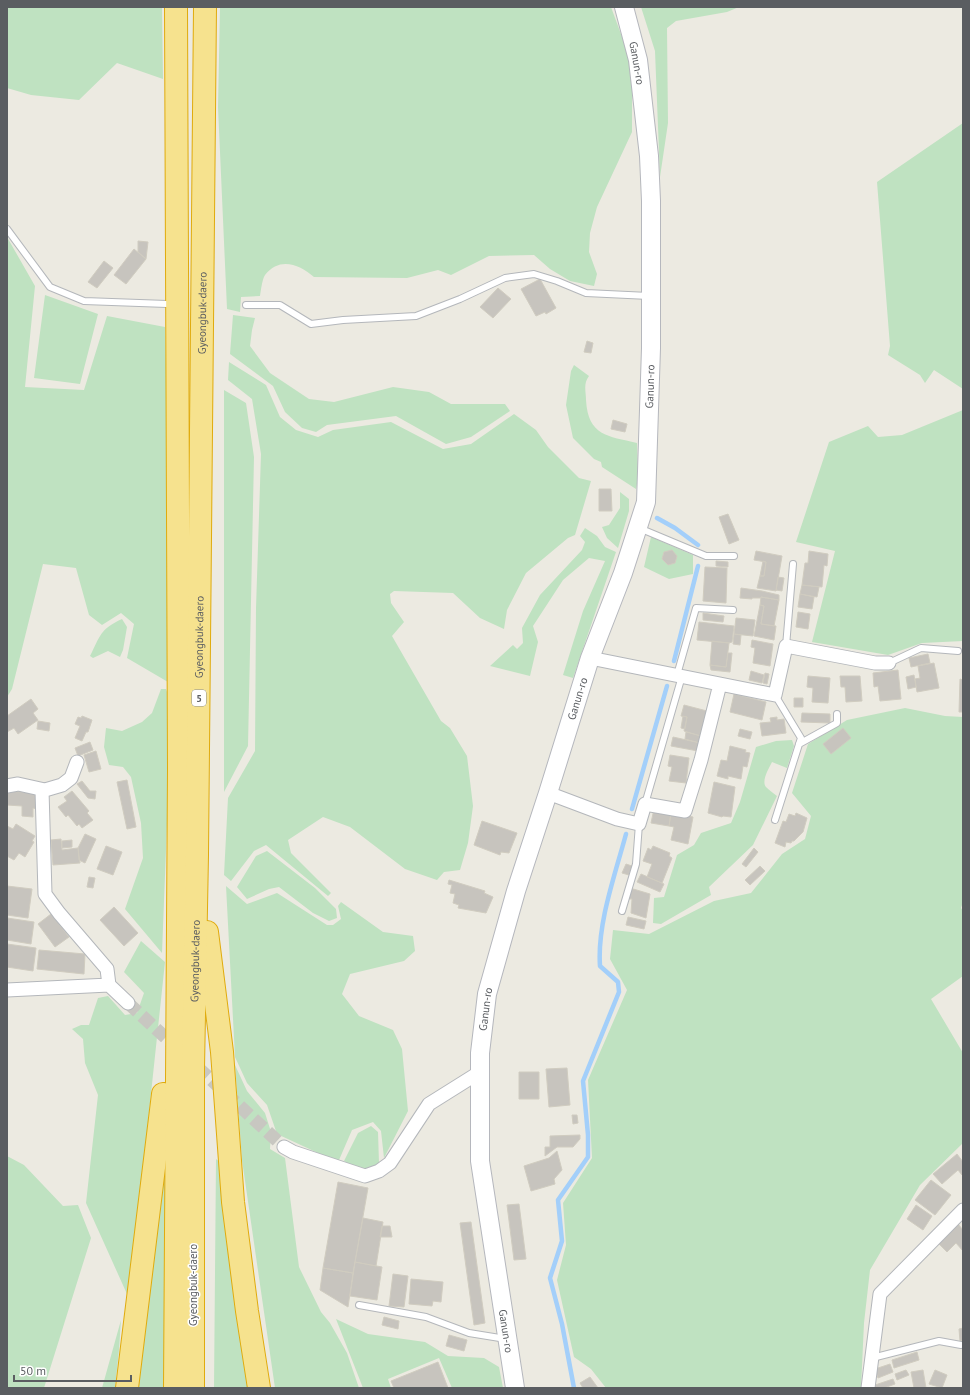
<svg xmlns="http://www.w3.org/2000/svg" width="970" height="1395" viewBox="0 0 970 1395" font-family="'PT Sans',sans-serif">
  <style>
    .green { fill: #bfe2c1 }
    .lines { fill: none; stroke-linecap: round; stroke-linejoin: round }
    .stream { stroke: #a3cffa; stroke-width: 4.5 }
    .building { fill: #c7c4be; stroke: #d0ccc0 }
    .street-tunnel { stroke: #c8c7c1; stroke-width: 13; stroke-dasharray: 13 6; stroke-linecap: butt }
    .lane-casing { stroke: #b4b7bb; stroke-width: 8 }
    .street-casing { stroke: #b4b7bb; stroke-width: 15 }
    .secondary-casing { stroke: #b5b7bd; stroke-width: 20 }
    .highway-casing { stroke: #e0ab0d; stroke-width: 24 }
    .lane { stroke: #fff; stroke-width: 6 }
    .street { stroke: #fff; stroke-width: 13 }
    .secondary { stroke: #fff; stroke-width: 18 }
    .highway { stroke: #f6e28e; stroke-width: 22 }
    .labels { text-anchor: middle; stroke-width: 3; stroke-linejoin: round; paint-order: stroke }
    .shield { fill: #fff; stroke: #8c8e90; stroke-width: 1 }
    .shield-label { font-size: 10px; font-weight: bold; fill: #5a5d61 }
    .street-label { font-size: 11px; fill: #5a5d61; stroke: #fff }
  </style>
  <rect width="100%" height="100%" fill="#eceae1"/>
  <path class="green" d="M7 7H162L163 79 117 63 79 100 31 95 7 88Z
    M220 7H611L632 64V132L597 207 590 233 589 252 597 274 594 286 570 281 550 269 534 255 489 256 451 275 438 270 407 278 314 277C300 265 280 256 265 275 262 280 261 290 260 296L241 297 240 312 227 309 218 107Z
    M641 7H739L727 12 676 21 667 28 668 123 660 177 655 51Z
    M963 123V389L934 370 925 383 920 375 888 355 890 346 877 182Z
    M7 237 35 286 25 387 84 390 107 316 165 327 169 488 168 682 127 658 134 624 121 613 102 625 89 615 76 568 43 564 12 689 7 697Z
    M45 295 98 314 80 384 34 378Z
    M233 315 255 318 252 330 250 346 270 373 309 399 334 402 393 387 429 392 451 404H505L510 411 471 437 446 444 396 416 327 425 316 432 302 428 285 412 273 386 230 354Z
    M229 362 266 385 280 417 296 430 318 437 333 430 391 422 443 449 471 444 514 414 536 430 548 447 579 478 591 481 575 535 568 538 526 573 507 610 504 629 480 618 453 593 394 591 390 594 391 603 404 622 392 636 441 721 450 728 467 756 473 806 468 843 460 870 444 872 437 880 405 869 350 827 323 817 288 840 291 853 331 893 328 896 266 845 254 851 231 881 224 875 228 798 255 751 256 608 261 454 252 399 228 380Z
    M574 365 589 376C583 384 586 391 586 400 588 436 608 436 637 443L638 479 636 489 602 467 601 462 594 459 573 438 566 405 571 371Z
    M224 390 246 403 254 457 248 746 224 792Z
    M963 410V641L922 643 888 655 812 642 835 551 796 542 829 442 868 426 878 437 902 435Z
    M620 492 629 499V511L618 548 607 538 602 527 609 525 620 508Z
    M585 528 597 536 605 547 616 552 573 678 563 675 583 611 605 561 589 558 563 580 533 626 538 642 530 676 490 666 513 645 517 649 523 643 522 628 540 595 582 550 585 542 580 536Z
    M651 537 693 555V574L669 579 644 567Z
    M122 619 127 627 123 650 120 657 108 651 93 658 90 656C100 636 100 629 122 619Z
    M161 689H166L168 695 169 772 162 953 125 909 143 858 141 823 131 777 123 767 109 765 104 747 106 728 122 731 142 722 152 713Z
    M905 708 945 716 963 717V902L961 908 963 911V976L931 999 963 1053V1143L920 1185 870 1270 864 1323 861 1388H606L591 1369 574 1357 557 1280 566 1245 563 1203 592 1158 588 1080 627 990 610 959 613 930 649 934 714 901 751 893 782 854 805 839 811 816 792 793 808 744 847 720Z
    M792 740 794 746 787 768 772 762C769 768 761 781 766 787 769 790 773 793 777 796L753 845 709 887 711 895 661 924 653 923 654 898 664 897 677 855 694 845 701 833 731 823 740 802 756 747 776 741Z
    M267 851 315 888 336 909 337 918 329 921 313 913 279 887 269 889 247 899 237 887 256 856Z
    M226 886 247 904 277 893 327 925H333L341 919 338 906 341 902 383 932 413 936 415 951 404 961 350 974 342 994 359 1016 393 1030 402 1049 408 1111 384 1158 381 1131 373 1122 352 1130 339 1160 331 1159 277 1134 267 1105 247 1083 235 1057Z
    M141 941 165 962 142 1178 127 1294 86 1203 98 1095 85 1063 83 1039 72 1029 81 1025H89L98 998 108 996 125 1015 137 1013 144 993 124 972Z
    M235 1065 247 1091 265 1113 271 1132 270 1149 285 1158 299 1267 321 1312 330 1323 347 1353 359 1388H275L242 1160Z
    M371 1126 378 1132 379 1163 373 1170 362 1171 344 1161 358 1133Z
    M170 1143 164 1388H136L164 1155Z
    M7 1156 24 1165 63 1206 78 1205 91 1238 44 1388H7Z
    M216 1159 221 1163 248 1388H214Z
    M336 1319 368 1334 425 1342 448 1356 484 1358 499 1367 503 1388H452L439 1358 388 1379 391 1388H363Z
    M121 1320 119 1350 115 1388H102Z"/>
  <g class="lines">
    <path class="stream" d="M657 518 675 528 698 545
      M674 661 698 566
      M632 809 667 686
      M574 1388 562 1324 550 1278 562 1241 558 1200 588 1157V1135L583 1081 619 992 618 982 600 966C597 924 615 875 626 834"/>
  </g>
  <path class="building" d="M138 241 148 242 146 259 138 252Z
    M134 249 146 259 126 284 114 275Z
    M104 261 113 268 97 288 88 282Z
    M540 279 556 308 546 314 545 312 536 316 521 289Z
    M498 288 511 299 493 318 480 307Z
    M587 341 593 343 591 353 584 352Z
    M613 420 627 424 625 432 611 429Z
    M599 489H611L612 511H599Z
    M728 514 739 540 729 544 719 517Z
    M672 550 677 556 675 563 668 565 662 559 664 552Z
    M756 551 782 556 776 591 757 588 760 576H764L766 562 754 560Z
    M809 551 828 554 827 566 824 565 822 587 802 585 805 563H808Z
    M716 561 728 562V567L716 566Z
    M763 561 766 562 764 576H760Z
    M705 567 727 568 726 603 703 601Z
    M778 577 784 578 782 591 776 590Z
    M802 585 819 587 817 597 800 594Z
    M741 588 762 591 779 595V600L761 597V598H752V599L740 598Z
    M800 594 814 597 812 609 798 607Z
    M761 597 779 600 774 626 761 624 764 606 760 605Z
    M760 605 764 606 761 624 776 626 774 640 754 636Z
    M798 612 810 614 808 629 796 627Z
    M703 613 724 616 723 622 703 620Z
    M736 618 755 620 753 636 734 634Z
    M699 622 734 626 732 642 729 643 697 640Z
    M734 634 741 635 740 645 733 644Z
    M752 640 773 644 770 666 753 663 755 648 751 647Z
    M712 641 729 643 726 667 710 665Z
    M728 653H732L730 672 711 670 710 665 726 667Z
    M928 654 930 663 911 667 909 658Z
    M934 663 939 688 917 692 915 679 920 678 918 666Z
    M898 670 901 699 880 701 878 686 874 687 873 673Z
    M751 671 764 675 762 683 749 680Z
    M765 673 769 674 767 684 763 683Z
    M914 675 916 687 908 689 906 677Z
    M808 676 830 678 828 703 812 702 813 688 807 687Z
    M840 676H860L862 701 846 702 845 687H841Z
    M960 679 963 680V712H959Z
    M734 694 766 702 762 720 730 712Z
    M794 698H803V707H794Z
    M31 699 38 709 33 713 38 720 18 734 14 728 7 732V716Z
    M684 705 707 711 701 736 684 731 687 717 681 716Z
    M802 713 830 714V723L801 722Z
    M82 716 92 720 88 732H86L82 741 75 738 80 726 75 724 78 717 81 718Z
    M683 716 687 717 685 729 681 728Z
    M777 717V720L784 719 786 733 762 736 760 723 771 722 770 718Z
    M38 721 50 723 49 731 37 729Z
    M843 728 851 738 831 754 823 744Z
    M740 729 752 732 750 739 738 736Z
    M686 732 701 736 700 743 685 739Z
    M673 737 700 743 698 751 671 746Z
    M90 742 93 750 78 756 75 748Z
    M730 746 746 750 745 752 750 753 747 767 743 766 741 779 728 776V779L717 776 721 760 727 761Z
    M96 751 101 769 89 772 84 755Z
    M670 755 689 758 686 783 669 781 672 767 668 766Z
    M127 780 136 827 127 829 117 782Z
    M82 781 90 791H96L95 799 88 798 77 784Z
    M714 782 735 787 731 817 723 816 722 817 708 813Z
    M7 791 37 793 36 809 33 808V817L22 816V806L7 805Z
    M72 791 89 811 87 813 93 820 82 828 79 824 77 826 68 815 66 817 58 807 67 801 64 797Z
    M654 809 671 813 669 826 651 823Z
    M671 813 693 817 688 844 671 840 674 827 669 826Z
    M796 813 807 818 803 832 794 841H792L791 843 786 842 785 847 775 843 783 821 786 822 789 814 795 816Z
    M482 821 517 833 509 853 501 852 500 855 474 845Z
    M16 824 35 836 32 841 34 842 25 857 19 853 14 860 7 856V826L13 829Z
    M85 834 96 839 85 863 79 860 78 848Z
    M61 839 62 850 78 848 80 863 53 865 51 840Z
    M72 840V847L62 848V841Z
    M106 846 122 852 113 875 97 869Z
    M653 846 670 853 669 856 672 858 662 883 647 877 652 864 643 861 648 848 651 850Z
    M754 848 758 852 746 867 742 864Z
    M626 864 632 866 629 875 622 873Z
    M760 866 765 871 750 885 745 880Z
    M641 874 664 884 660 892 637 882Z
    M89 877 95 878 93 888 87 887Z
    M449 880 485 891 484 893 493 897 486 913 458 908 459 905 453 903 455 894 450 893 452 885 448 884Z
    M7 886 32 889 28 918 7 915Z
    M630 888 650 894 646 918 631 913 632 899H628Z
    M114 907 138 933 124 946 100 920Z
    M51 914 69 937 55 947 38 924Z
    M628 917 646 921 644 929 626 925Z
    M7 918 34 922 31 944 7 940Z
    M7 944 36 948 33 971 7 967Z
    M39 950 85 954 84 974 37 969Z
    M567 1068 570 1105 549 1107 546 1069Z
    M519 1072H539V1099H519Z
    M572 1115H577L578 1123 573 1124Z
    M580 1135V1139L573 1147H557L545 1156V1147H550V1136Z
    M557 1151 562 1170 554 1179 555 1184 531 1191 524 1166 549 1158Z
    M957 1154 963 1162V1174L962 1175 958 1170 942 1184 933 1174Z
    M931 1180 951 1195 935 1215 915 1200Z
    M338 1182 368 1188 353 1273 323 1268Z
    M519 1204 526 1259 514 1260 507 1205Z
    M916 1205 932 1216 923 1230 907 1219Z
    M363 1218 383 1222 376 1266 355 1262Z
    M471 1222 485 1323 474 1325 460 1223Z
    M958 1224 963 1230V1251L956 1243 947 1252 938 1243Z
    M382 1226H390L392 1237H380Z
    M355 1262 382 1267 377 1300 350 1296Z
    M323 1268 353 1273 348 1307 320 1290Z
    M393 1274 408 1276 404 1307 389 1306Z
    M411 1279 443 1282 441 1302 433 1301 432 1306 409 1304Z
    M384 1317 399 1321 398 1329 382 1325Z
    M963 1328V1340L960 1341 959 1329Z
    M449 1335 467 1340 464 1351 446 1346Z
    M917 1352 919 1360 894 1368 892 1360Z
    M438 1362 448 1388H394L391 1381Z
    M890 1364 893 1372 878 1378 875 1369Z
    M906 1370 909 1375 897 1380 895 1374Z
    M923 1370 926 1388H914L911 1372Z
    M935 1370 947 1375 942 1388 929 1384Z
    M590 1377 598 1388H583L580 1383Z
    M893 1379 895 1384 884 1388H876L875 1385Z"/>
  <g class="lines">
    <path class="street-tunnel" d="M128 1003 284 1147"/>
    <defs>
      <path id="lane" d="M7 229 50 287 84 301 167 304
        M246 305H280L311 324 343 320 416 316 460 299 505 278 534 274 557 281 586 293 649 296
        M639 528 706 556H734
        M786 646 793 564
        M889 663 921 648 958 651
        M677 675 696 608 733 610
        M799 744 837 723V714
        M645 804 682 676
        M775 820 801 738 775 695
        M622 911 636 864 639 824
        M359 1305 426 1317 469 1333 506 1339
        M872 1358 939 1341 961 1345"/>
      <path id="street" d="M590 658 775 695 786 646 875 663H889
        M7 786 18 784 45 790 62 785 71 778 77 762
        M42 790 45 894 59 913 107 969 109 985
        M548 793 617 819 639 824 645 804 685 811 701 760 720 684
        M7 990 109 985 128 1003
        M284 1147 293 1152 365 1176 379 1171 390 1163 429 1104 480 1072
        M868 1388 880 1294 963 1210"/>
      <g id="secondary">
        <path id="s1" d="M515 1388 480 1161V1053L487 994 516 891 548 793 590 658 623 573 646 502 651 348V201L649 156 638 60 624 7"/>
      </g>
      <g id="highway">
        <path d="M207 932 222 1052 233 1202 247 1311 259 1388"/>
        <path d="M127 1388 163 1094"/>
        <path d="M175 1388 179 769 176 7"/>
        <path id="s2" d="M193 1388V1068L197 855 205 7"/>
      </g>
    </defs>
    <use href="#lane" class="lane-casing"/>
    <use href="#street" class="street-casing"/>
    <use href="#secondary" class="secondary-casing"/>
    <use href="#highway" class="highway-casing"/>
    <use href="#lane" class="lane"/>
    <use href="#street" class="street"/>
    <use href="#secondary" class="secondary"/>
    <use href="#highway" class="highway"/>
  </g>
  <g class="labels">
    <rect class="shield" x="192" y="690" width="14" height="16" rx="3"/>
    <g class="shield-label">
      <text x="199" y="702">5</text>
    </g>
    <g class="street-label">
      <text transform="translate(637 63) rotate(80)" y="4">Ganun-ro</text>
      <text dy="4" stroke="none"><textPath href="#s2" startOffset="1075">Gyeongbuk-daero</textPath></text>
      <text dy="4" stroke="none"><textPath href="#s1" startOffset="1030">Ganun-ro</textPath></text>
      <text dy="4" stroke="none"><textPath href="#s2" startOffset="751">Gyeongbuk-daero</textPath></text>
      <text dy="4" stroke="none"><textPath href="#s1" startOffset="706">Ganun-ro</textPath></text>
      <text dy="4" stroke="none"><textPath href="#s2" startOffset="427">Gyeongbuk-daero</textPath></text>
      <text dy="4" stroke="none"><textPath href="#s1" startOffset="382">Ganun-ro</textPath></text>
      <text transform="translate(193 1285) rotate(-90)" y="4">Gyeongbuk-daero</text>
      <text transform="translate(506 1331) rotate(81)" y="4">Ganun-ro</text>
    </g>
  </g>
  <rect width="970" height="1395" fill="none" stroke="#5a5d61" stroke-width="16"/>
  <path d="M14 1375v6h117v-6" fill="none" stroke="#5a5d61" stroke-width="2"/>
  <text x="20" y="1375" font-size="12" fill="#5a5d61" stroke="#ffffff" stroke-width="3" paint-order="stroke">50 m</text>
</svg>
